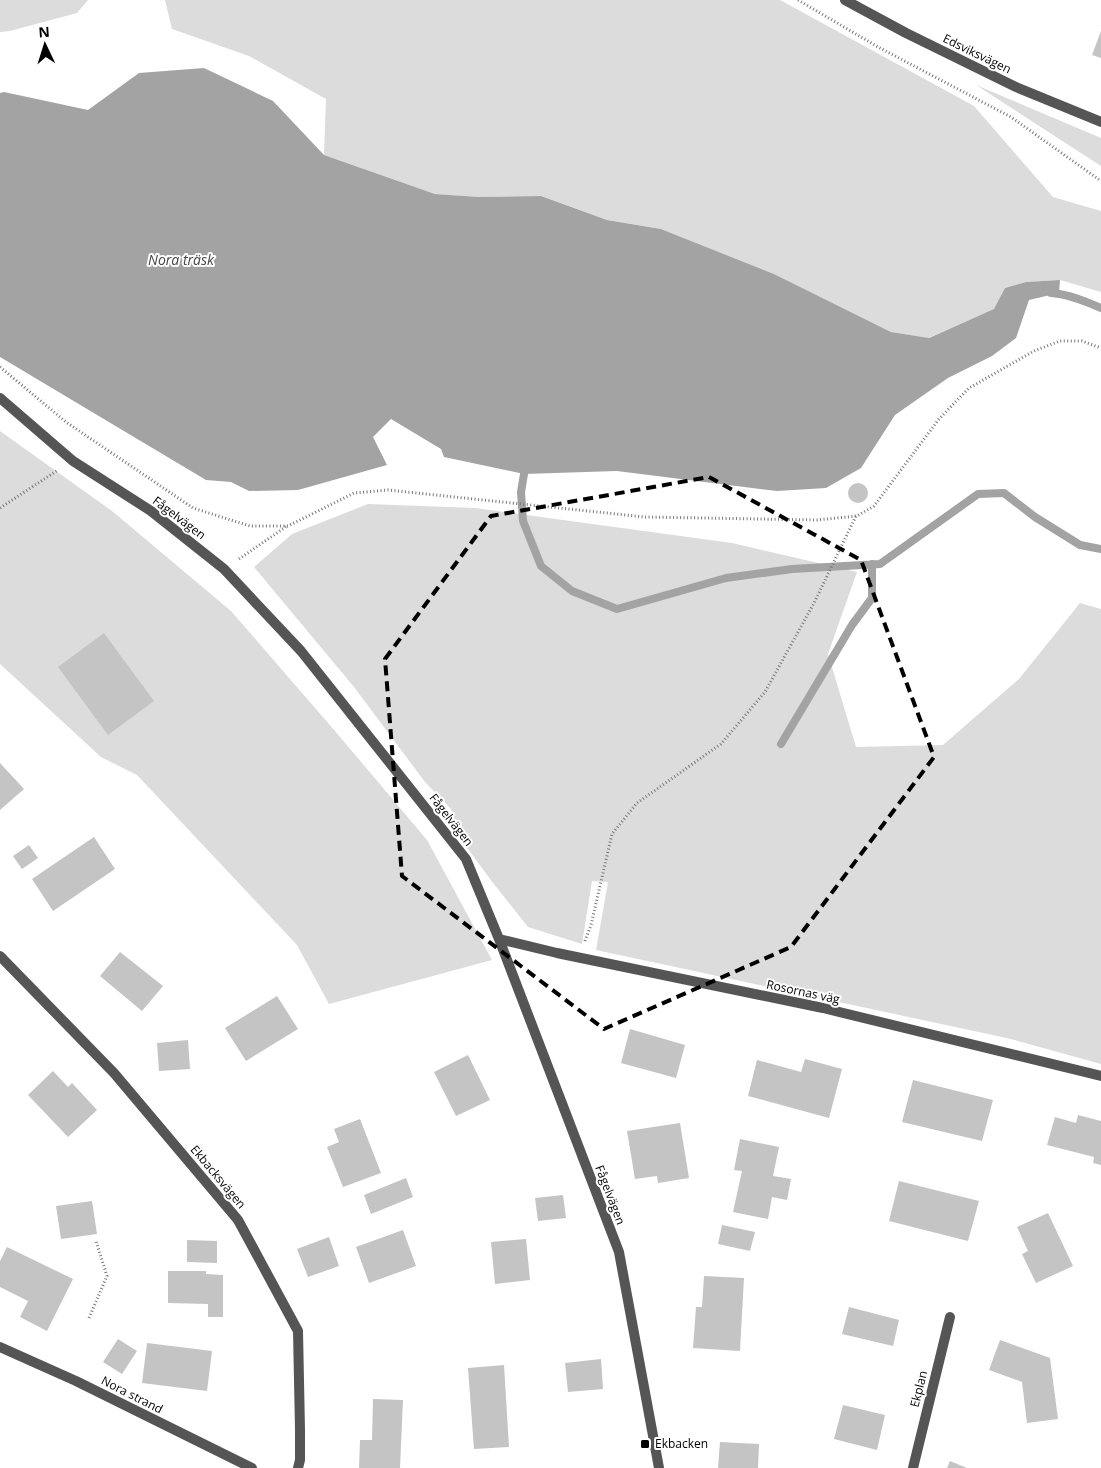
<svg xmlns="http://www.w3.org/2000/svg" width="1101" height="1468" viewBox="0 0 1101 1468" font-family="'Open Sans',sans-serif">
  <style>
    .green { fill: #dcdcdc }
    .water { fill: #a3a3a3 }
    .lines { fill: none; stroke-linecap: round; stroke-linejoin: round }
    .stream { stroke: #a3a3a3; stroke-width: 8 }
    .building { fill: #c4c4c4 }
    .path { stroke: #777; stroke-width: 3; stroke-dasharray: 1 2.5; stroke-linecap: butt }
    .minor { stroke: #555; stroke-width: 10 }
    .tertiary { stroke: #555; stroke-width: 10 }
    .marked { fill: none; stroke: #000; stroke-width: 4; stroke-dasharray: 10 6; stroke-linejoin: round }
    .poi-dot { fill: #000; stroke: #fff; stroke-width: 2 }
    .labels { text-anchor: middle; stroke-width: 4; stroke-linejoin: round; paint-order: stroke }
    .street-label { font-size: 12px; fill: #000; stroke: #fff }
    .poi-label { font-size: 12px; fill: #000; stroke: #fff; text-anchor: start }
    .water-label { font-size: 14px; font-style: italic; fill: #444; stroke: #fff }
  </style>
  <rect width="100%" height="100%" fill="#fff"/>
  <path class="green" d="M0 0H88L77 13 10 31 0 32Z
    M165 0H780L974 106 1053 197 1101 211V292L1060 280 1026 282 1005 288 995 309 928 338 891 332 774 274 661 229 607 220 541 196 479 197 435 194 324 155 326 99 249 56 172 29Z
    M976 85 1101 138V166Z
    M0 431 112 511 231 611 335 731 427 840 492 960 329 1004 297 945 137 775 101 757 0 664Z
    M368 504 475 508 732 543 857 572 828 654 856 747 943 745 1019 679 1080 603 1101 609V1064L1011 1039 596 950 608 882 592 881 582 944 528 927 493 883 459 837 451 809 425 782 354 687 254 567 292 534Z"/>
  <path class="water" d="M204 68 273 101 324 155 435 194 479 197 541 196 607 220 661 229 774 274 891 332 929 338 994 309 1005 288 1026 282 1060 280 1059 293 1029 300 1016 338 992 356 948 378 895 415 861 468 826 488 777 491 617 471 524 474 444 457 441 449 391 419 373 437 387 465 298 490 249 491 231 482 206 480 0 357V93L4 92 88 110 139 73Z"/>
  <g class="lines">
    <path class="stream" d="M1051 293C1068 294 1085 301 1101 308
      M524 474 521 492 523 521 541 566 572 591 617 609 726 578 792 569 880 564 978 494 1004 493 1035 517 1080 545 1101 549
      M781 744 852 625 872 598V564"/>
  </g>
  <path class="building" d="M1101 31V58L1092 55Z
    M848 493a10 10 0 1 1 20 0a10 10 0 1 1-20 0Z
    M104 633 154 701 108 735 58 667Z
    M0 763 24 789 0 810Z
    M94 837 115 869 53 911 32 879Z
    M29 845 38 858 22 869 13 856Z
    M120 952 163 986 142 1011 100 976Z
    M277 996 298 1029 246 1061 225 1028Z
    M630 1029 685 1045 676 1078 621 1063Z
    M188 1040 190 1069 159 1071 157 1043Z
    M468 1055 490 1100 456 1116 434 1072Z
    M805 1059 842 1069 829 1118 748 1096 757 1060 801 1072Z
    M53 1071 68 1087 72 1083 97 1110 68 1137 28 1095Z
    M913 1080 993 1100 982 1141 902 1122Z
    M1078 1115 1101 1121V1165L1093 1163 1094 1157 1047 1145 1055 1117 1076 1123Z
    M360 1119 381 1173 343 1187 327 1147 339 1142 334 1129Z
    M680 1123 689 1178 658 1183 657 1176 635 1179 627 1131Z
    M740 1139 779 1147 773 1176 791 1179 787 1200 772 1197 768 1219 733 1212 742 1171 734 1170Z
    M406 1178 413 1197 371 1214 364 1195Z
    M899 1181 979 1201 968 1241 889 1221Z
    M563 1195 566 1218 538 1221 535 1198Z
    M92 1201 97 1234 61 1239 56 1206Z
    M1048 1213 1073 1266 1036 1283 1022 1254 1028 1251 1017 1227Z
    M722 1225 755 1232 750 1251 718 1244Z
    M403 1230 416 1266 369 1283 356 1247Z
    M329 1237 339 1266 308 1277 297 1249Z
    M526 1239 530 1280 495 1284 491 1242Z
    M187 1240 217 1241V1263L187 1262Z
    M7 1247 73 1279 47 1331 20 1317 28 1301 0 1287V1261Z
    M168 1271H206V1274L223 1275V1317H208V1304L168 1303Z
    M704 1276 744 1278 740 1351 693 1348 696 1307H702Z
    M849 1307 899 1320 893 1346 842 1334Z
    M118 1339 137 1351 122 1374 103 1362Z
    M1000 1340 1050 1358 1058 1419 1027 1423 1022 1382 989 1370Z
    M147 1343 212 1351 207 1391 142 1383Z
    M601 1359 603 1389 568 1392 565 1363Z
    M504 1365 509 1447 474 1449 468 1368Z
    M373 1399 403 1400 400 1468H359L360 1440H372Z
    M843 1405 885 1415 877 1450 834 1439Z
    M720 1442 759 1444 758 1468H718Z
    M950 1461 967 1468H947Z"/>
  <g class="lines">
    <path class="path" d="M798 0 878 47 1011 117 1101 181
      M0 367 66 422 193 508 250 526H288L354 493 388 490 645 517 817 520 857 516 874 506 939 419 969 388 1034 351 1060 341H1082L1101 348
      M0 508 58 470
      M239 559 287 526
      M585 941 591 925 612 834 637 803 721 744 765 692 814 603 856 516
      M89 1318 107 1276 96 1241"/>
    <path class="minor" d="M0 398 73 461 151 511 224 569 301 651 466 859 499 939 619 1252 659 1468
      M499 939 557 953 823 1008 1101 1076
      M0 956 114 1073 238 1220 298 1331 300 1430V1460L298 1468
      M0 1347 76 1381 252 1468
      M913 1468 950 1317"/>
    <path class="tertiary" d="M845 0 906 33 1016 87 1101 122"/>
  </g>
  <path class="marked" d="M709 477 861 560 934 757 791 947 604 1029 402 876 385 659 491 516Z"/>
  <rect class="poi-dot" x="640" y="1439" width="10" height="10" rx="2.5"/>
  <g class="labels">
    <g class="street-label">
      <text transform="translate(977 54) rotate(26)" y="4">Edsviksvägen</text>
      <text transform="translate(179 518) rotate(37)" y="4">Fågelvägen</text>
      <text transform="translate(451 820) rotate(52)" y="4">Fågelvägen</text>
      <text transform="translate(803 992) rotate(12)" y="4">Rosornas väg</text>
      <text transform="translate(218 1177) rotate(50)" y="4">Ekbacksvägen</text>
      <text transform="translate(610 1195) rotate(69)" y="4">Fågelvägen</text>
      <text transform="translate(919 1389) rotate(-76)" y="4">Ekplan</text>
      <text transform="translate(132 1395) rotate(27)" y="4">Nora strand</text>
    </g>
    <g class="poi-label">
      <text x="655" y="1448">Ekbacken</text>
    </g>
    <g class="water-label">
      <text x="181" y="265">Nora träsk</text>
    </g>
  </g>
  <g transform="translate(45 45) rotate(356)" stroke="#ffffff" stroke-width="4" paint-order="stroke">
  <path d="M0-4L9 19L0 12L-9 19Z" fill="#000000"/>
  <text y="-8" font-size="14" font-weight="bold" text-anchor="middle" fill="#000000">N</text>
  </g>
</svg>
